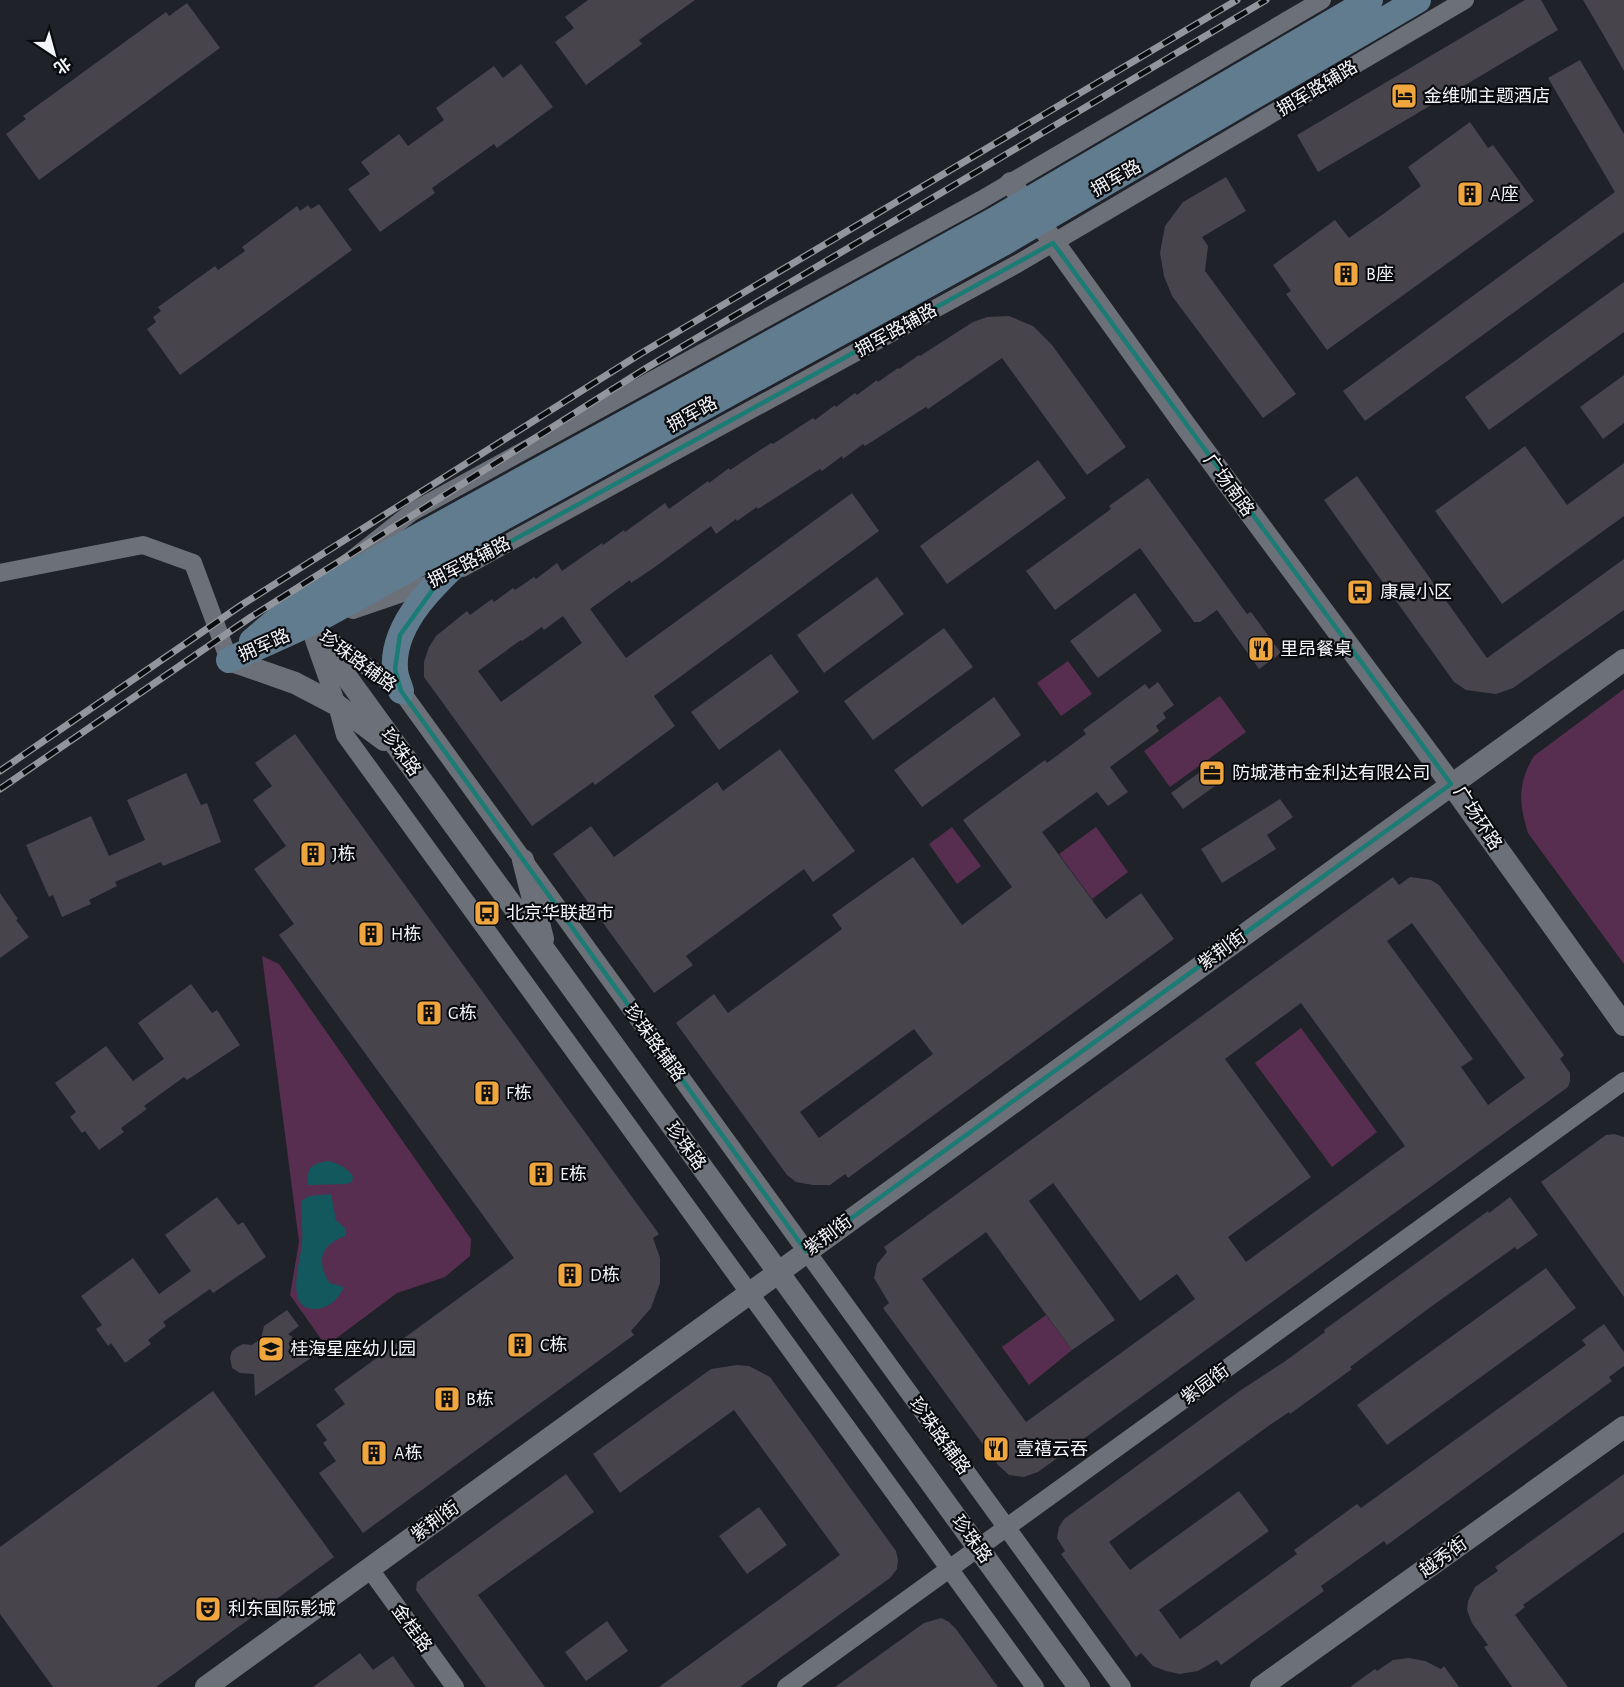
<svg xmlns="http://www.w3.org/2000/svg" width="1624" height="1687" viewBox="0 0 1624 1687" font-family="'Alegreya Sans','Noto Sans SC',sans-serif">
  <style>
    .green { fill: #582e50 }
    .water { fill: #12585d }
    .building { fill: #47444c; fill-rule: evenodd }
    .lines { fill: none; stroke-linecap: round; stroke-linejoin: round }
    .minor { stroke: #6c7078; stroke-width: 18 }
    .tertiary { stroke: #6c7078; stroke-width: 22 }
    .secondary { stroke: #617c8f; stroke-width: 26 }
    .rail-casing { stroke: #92959b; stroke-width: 7 }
    .rail { stroke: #0a0b0e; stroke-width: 4.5; stroke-dasharray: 14; stroke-linecap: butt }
    .marked { fill: none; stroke: #1a7c75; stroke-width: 4.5; stroke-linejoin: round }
    .labels { text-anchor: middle; stroke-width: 4.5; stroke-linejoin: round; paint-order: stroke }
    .street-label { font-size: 18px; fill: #f3f5fa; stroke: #0a0b0e }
    .poi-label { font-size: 18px; fill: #f3f5fa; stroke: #0a0b0e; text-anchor: start }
  </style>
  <rect width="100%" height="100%" fill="#1f2229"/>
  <path class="green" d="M1068 661 1092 694 1061 716 1037 683Z
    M1624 689V964L1528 833C1519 804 1517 784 1534 756Z
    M1220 696 1246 732 1170 787 1144 751Z
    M952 827 981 866 957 884 929 844Z
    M1096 827 1128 872 1092 899 1059 854Z
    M262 956 279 964 471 1239 470 1256 445 1277 397 1293 326 1346 290 1295 299 1242Z
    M1301 1028 1377 1132 1332 1167 1255 1063Z
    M1046 1315 1072 1350 1029 1385 1002 1347Z"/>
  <path class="water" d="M330 1161C340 1165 347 1167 353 1177L352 1182 347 1184 308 1185C306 1167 312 1163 330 1161Z
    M331 1194 336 1220 346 1229 345 1236C320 1245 316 1262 330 1283L344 1287C338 1299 330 1308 316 1309 283 1310 301 1261 302 1243 303 1229 301 1215 301 1201L309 1196Z"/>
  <path class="building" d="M588 0H695L639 40 642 44 586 85 555 42 574 28 565 17Z
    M1525 0H1541L1558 30 1318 172 1297 135Z
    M1583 0H1624V71L1603 34Z
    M187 3 220 48 39 180 6 134 26 119 23 116 166 12 169 16Z
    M1580 60 1624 134V232L1365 421 1343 391 1615 192 1548 78Z
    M521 64 553 107 497 148 494 144 432 188 435 193 380 232 348 189 370 174 361 162 399 134 408 146 444 120 436 108 494 66 503 78Z
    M1470 122 1488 148 1493 145 1534 201 1327 350 1286 294 1291 291 1273 265 1335 220 1349 238 1386 212 1421 186 1408 167Z
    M1226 177 1246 211 1202 237 1208 246 1205 271 1296 394 1263 418 1172 296 1164 276 1160 253 1165 226 1183 202Z
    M319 204 352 250 180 375 147 329 156 322 153 317 161 311 158 307 215 266 218 270 245 251 242 247 297 206 300 211 308 205 311 209Z
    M1624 282V332L1489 430 1465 397Z
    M1009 316 1033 326 1052 345 1126 447 1087 475 1002 358 928 409 926 407 865 446 863 444 843 459 842 456 822 471 820 469 758 509 757 507 737 521 736 519 716 534 711 526 652 569 631 583 630 580 590 609 626 658 852 493 879 531 654 696 675 726 595 785 593 782 532 826 424 677V662L429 647 436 636 467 611 470 615 492 599 494 602 513 588 515 590 534 577 536 579 557 563 562 571 602 543 603 545 624 530 625 532 665 503 669 509 708 481 709 483 729 468 730 470 771 443 773 444 813 418 815 420 835 405 836 407 855 393 857 395 877 380 878 382 898 368 899 369 919 355 920 356 973 322 987 317ZM563 616 582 643 501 702 478 671 521 640 522 641 542 627 544 630Z
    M1624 375V423L1603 439 1580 407Z
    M1525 446 1567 505 1624 463V516L1502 604 1435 511Z
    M1038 460 1066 498 947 584 920 546Z
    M1357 476 1487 658 1624 559V610L1513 688 1496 694 1466 690 1454 682 1324 500Z
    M1148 478 1247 614 1251 612 1281 653 1259 669 1217 610 1200 622H1194L1140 548 1055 610 1026 571 1111 509 1109 506Z
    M877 577 904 614 824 673 797 635Z
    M1135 593 1162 631 1098 678 1070 641Z
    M944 628 973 667 873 740 844 701Z
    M771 654 799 692 719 750 691 712Z
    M1158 682 1174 705 1163 713 1166 718 1156 726 1159 731 1110 767 1128 792 1108 806 1097 792 1042 832 1106 919 1141 893 1174 939 848 1178 845 1174 830 1185H813L796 1182 787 1175 676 1023 714 994 728 1013 842 929 832 915 913 857 962 925 1012 887 963 820 1045 760 1047 763 1086 734 1083 730 1145 684 1149 689ZM914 1029 933 1054 819 1138 800 1112Z
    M994 697 1021 735 922 807 894 770Z
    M295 734 659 1234 653 1238 660 1258V1283L651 1308 631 1331 634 1335 363 1533 319 1473 336 1461 323 1443 327 1440 316 1425 345 1404 334 1389 514 1258 279 935 294 924 254 869 286 846 253 800 272 786 255 763Z
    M780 749 855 851 813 882 804 869 686 956 693 965 654 993 553 854 591 826 614 857 717 782 723 791Z
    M1203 770 1215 786 1183 809 1171 793Z
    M186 773 201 805 207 803 221 842 163 866 161 862 115 882 117 886 89 900 91 904 62 917 53 895 49 897 26 845 91 816 109 856 145 840 127 800Z
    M1280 799 1293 817 1267 835 1276 849 1222 883 1201 849Z
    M1393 877 1399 885 1410 877 1431 880 1439 885 1564 1055 1560 1059 1570 1073V1081L1568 1087 1038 1472 1024 1477 1009 1475 998 1465 883 1308 889 1303 874 1278 877 1264 887 1252 884 1247ZM1412 923 1525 1078 1488 1105 1461 1067 1473 1059 1387 941ZM1301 1003 1405 1146 1246 1262 1228 1237 1311 1177 1225 1059ZM1053 1183 1140 1301 1177 1274 1195 1299 1026 1422 922 1279 986 1232 1072 1350 1115 1320 1029 1201Z
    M0 893 18 919 16 920 29 937 0 958Z
    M191 984 212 1013 217 1010 240 1045 187 1080 184 1077 144 1106 147 1109 121 1128 124 1132 99 1150 85 1131 82 1133 70 1117 76 1112 55 1083 106 1046 133 1081 164 1059 138 1023Z
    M1614 1134 1624 1137V1297L1541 1182 1606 1135Z
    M217 1197 238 1225 243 1222 266 1257 213 1293 210 1289 163 1322 166 1326 148 1340 151 1344 125 1363 111 1343 108 1346 96 1329 102 1325 81 1296 133 1258 159 1294 191 1271 165 1235Z
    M1510 1197 1538 1235 1517 1250 1515 1247 1432 1306 1350 1367 1352 1369 1290 1414 1289 1412 1267 1427 1109 1542 1130 1570 1239 1491 1269 1531 1159 1610 1180 1639 1297 1554 1294 1550 1357 1504 1361 1508 1586 1345 1582 1340 1604 1324 1624 1352V1366L1609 1377 1612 1381 1387 1545 1384 1541 1321 1586 1324 1591 1221 1665 1217 1660 1198 1671 1180 1674 1166 1671 1153 1666 1141 1653 1136 1657 1061 1554 1065 1551 1057 1538 1059 1527 1064 1519 1241 1390 1284 1362 1325 1332 1324 1330 1488 1211 1489 1213Z
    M1546 1268 1576 1308 1387 1445 1357 1405Z
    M287 1310 299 1326 288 1334 307 1347 314 1356 255 1396 254 1374 240 1373 232 1368 230 1358 232 1351 237 1347 243 1344 252 1345 261 1338 264 1326Z
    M737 1365 749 1366 770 1377 896 1551 898 1560 897 1569 890 1578 740 1687H659L840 1555 734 1410 620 1493 593 1454 711 1369Z
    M213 1391 334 1557 156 1687H53L0 1614V1547Z
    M566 1474 594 1512 478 1595 545 1687H486L416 1590 417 1582Z
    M1624 1474V1532L1523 1605 1525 1607 1515 1615 1568 1687H1512L1484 1647 1488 1645 1472 1623 1467 1610 1468 1601 1475 1587 1498 1571 1495 1567Z
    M759 1507 787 1545 747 1574 719 1536Z
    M941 1618 949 1622 956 1629 998 1687H835L924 1623Z
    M607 1621 628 1651 586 1681 565 1652Z
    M360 1653 373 1670 393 1656 415 1687H313Z
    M1409 1658 1425 1661 1441 1669 1444 1666 1459 1687H1350L1375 1669 1377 1671 1393 1660Z"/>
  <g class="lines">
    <path class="minor" d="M462 568 1017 264 1465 0
      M336 572 412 512 981 200 1322 0
      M0 573 143 545 193 563 229 660
      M353 610 438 581
      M320 633 401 691 1122 1687
      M314 640 337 705 345 735 1035 1687
      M369 1568 455 1687
      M786 1687 1624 1081"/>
    <path class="tertiary" d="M1011 183 1185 425 1451 784 1624 1025
      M298 610 1079 1687
      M229 660 295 683 337 705 384 740
      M523 860 543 939
      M206 1687 1624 660
      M1261 1687 1624 1427"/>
    <path class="secondary" d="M252 641 294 605 993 221 1370 0
      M229 660 309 624 1005 242 1418 0
      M401 691C399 684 395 676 395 669 391 617 449 571 483 539"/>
    <defs>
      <path id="rail" d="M0 771 243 604 640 354 1237 0
        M0 789 251 617 648 367 1266 0"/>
    </defs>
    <use href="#rail" class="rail-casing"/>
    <use href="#rail" class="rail"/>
  </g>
  <path class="marked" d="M1053 243 1451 784 806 1251 401 691 395 669 400 635 439 581Z"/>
  <defs>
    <symbol id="hotel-square" viewBox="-11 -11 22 22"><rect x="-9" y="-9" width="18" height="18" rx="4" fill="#f0a63e" stroke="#0a0b0e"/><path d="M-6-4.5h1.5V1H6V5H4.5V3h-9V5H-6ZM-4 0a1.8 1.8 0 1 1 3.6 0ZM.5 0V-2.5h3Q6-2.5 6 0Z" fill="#111"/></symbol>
    <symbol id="building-square" viewBox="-11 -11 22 22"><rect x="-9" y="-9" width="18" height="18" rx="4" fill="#f0a63e" stroke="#0a0b0e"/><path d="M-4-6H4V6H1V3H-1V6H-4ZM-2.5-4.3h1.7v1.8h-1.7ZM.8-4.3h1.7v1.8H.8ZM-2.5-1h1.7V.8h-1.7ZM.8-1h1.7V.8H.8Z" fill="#111"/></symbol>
    <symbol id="bus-square" viewBox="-11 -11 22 22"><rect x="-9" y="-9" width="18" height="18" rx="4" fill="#f0a63e" stroke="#0a0b0e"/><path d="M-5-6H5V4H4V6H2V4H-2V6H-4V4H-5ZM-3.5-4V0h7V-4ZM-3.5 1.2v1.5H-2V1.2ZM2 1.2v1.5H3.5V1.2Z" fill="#111"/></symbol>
    <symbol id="restaurant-square" viewBox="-11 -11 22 22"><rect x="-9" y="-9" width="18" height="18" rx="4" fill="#f0a63e" stroke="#0a0b0e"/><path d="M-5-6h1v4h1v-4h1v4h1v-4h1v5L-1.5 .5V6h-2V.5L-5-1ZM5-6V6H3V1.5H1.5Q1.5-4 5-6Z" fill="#111"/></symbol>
    <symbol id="office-square" viewBox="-11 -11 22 22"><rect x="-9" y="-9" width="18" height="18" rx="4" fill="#f0a63e" stroke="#0a0b0e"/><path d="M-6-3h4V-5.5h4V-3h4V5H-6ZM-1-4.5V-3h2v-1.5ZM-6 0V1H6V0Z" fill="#111"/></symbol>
    <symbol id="school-square" viewBox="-11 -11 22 22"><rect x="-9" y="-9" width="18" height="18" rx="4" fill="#f0a63e" stroke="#0a0b0e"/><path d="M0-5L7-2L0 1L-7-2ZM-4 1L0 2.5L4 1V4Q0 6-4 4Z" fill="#111"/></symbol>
    <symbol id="theatre-square" viewBox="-11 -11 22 22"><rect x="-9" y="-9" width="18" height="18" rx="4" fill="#f0a63e" stroke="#0a0b0e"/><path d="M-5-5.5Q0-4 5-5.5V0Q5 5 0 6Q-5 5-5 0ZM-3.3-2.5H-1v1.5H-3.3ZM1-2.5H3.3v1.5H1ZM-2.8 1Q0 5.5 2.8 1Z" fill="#111"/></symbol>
  </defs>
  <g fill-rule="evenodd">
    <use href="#hotel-square" x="1389" y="81" width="30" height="30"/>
    <use href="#building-square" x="1455" y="179" width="30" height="30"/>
    <use href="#building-square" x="1331" y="259" width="30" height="30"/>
    <use href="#bus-square" x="1345" y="577" width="30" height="30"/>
    <use href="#restaurant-square" x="1246" y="634" width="30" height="30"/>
    <use href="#office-square" x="1197" y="758" width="30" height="30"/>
    <use href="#building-square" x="298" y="839" width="30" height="30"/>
    <use href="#bus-square" x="472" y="898" width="30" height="30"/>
    <use href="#building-square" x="356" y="919" width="30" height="30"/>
    <use href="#building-square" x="414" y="998" width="30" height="30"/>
    <use href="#building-square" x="472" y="1078" width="30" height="30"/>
    <use href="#building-square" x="526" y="1159" width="30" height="30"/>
    <use href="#building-square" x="555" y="1260" width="30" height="30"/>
    <use href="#building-square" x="505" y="1330" width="30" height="30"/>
    <use href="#school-square" x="256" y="1334" width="30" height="30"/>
    <use href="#building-square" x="432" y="1384" width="30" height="30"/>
    <use href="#restaurant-square" x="981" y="1434" width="30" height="30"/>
    <use href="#building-square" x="359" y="1438" width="30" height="30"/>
    <use href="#theatre-square" x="193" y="1594" width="30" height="30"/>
  </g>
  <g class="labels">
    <g class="street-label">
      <text transform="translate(1317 88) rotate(-31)" y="6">拥军路辅路</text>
      <text transform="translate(1116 178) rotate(-30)" y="6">拥军路</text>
      <text transform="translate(896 330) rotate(-29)" y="6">拥军路辅路</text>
      <text transform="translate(692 414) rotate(-29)" y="6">拥军路</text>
      <text transform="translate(1229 485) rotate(54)" y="6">广场南路</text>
      <text transform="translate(469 562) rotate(-27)" y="6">拥军路辅路</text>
      <text transform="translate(264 645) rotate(-24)" y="6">拥军路</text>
      <text transform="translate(358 661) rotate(36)" y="6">珍珠路辅路</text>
      <text transform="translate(401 752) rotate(54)" y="6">珍珠路</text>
      <text transform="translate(1478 818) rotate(57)" y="6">广场环路</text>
      <text transform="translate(1222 950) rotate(-36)" y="6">紫荆街</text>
      <text transform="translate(655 1043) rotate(54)" y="6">珍珠路辅路</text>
      <text transform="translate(686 1146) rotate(54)" y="6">珍珠路</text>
      <text transform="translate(828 1235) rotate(-36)" y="6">紫荆街</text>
      <text transform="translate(1205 1384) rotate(-36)" y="6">紫园街</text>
      <text transform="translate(940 1436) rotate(54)" y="6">珍珠路辅路</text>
      <text transform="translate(435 1521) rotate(-36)" y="6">紫荆街</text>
      <text transform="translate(972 1539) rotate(54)" y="6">珍珠路</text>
      <text transform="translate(1443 1557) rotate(-36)" y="6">越秀街</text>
      <text transform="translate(412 1628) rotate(54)" y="6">金桂路</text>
    </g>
    <g class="poi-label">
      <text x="1424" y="102">金维咖主题酒店</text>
      <text x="1490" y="200">A座</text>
      <text x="1366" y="280">B座</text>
      <text x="1380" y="598">康晨小区</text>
      <text x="1280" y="655">里昂餐桌</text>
      <text x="1232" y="779">防城港市金利达有限公司</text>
      <text x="332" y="860">J栋</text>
      <text x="506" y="919">北京华联超巿</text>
      <text x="391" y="940">H栋</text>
      <text x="448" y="1019">G栋</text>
      <text x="506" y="1099">F栋</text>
      <text x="560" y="1180">E栋</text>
      <text x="590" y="1281">D栋</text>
      <text x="540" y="1351">C栋</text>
      <text x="290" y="1355">桂海星座幼儿园</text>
      <text x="466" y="1405">B栋</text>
      <text x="1016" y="1455">壹禧云吞</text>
      <text x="394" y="1459">A栋</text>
      <text x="228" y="1615">利东国际影城</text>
    </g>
  </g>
  <g transform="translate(54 54) rotate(144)" stroke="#0a0b0e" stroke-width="4.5" paint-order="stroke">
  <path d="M0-4.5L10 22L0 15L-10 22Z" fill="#f3f5fa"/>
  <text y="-9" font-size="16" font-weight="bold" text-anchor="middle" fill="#f3f5fa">北</text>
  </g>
</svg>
